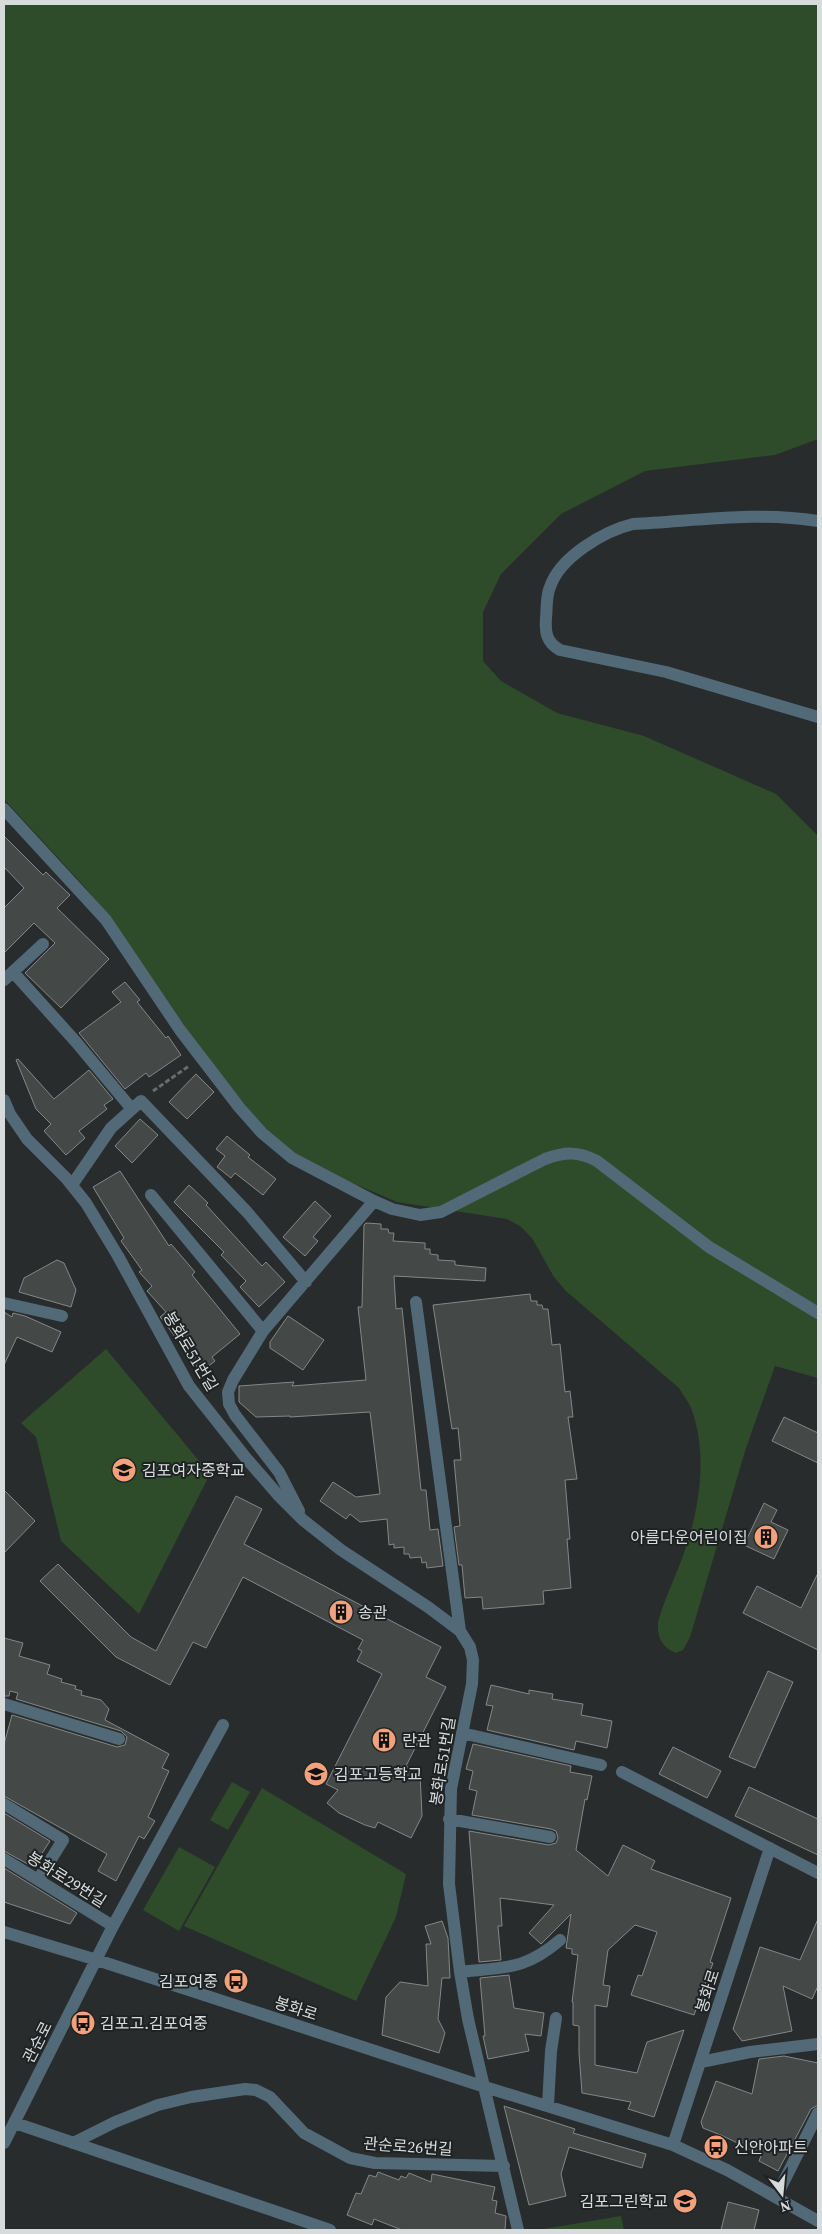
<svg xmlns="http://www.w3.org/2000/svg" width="822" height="2234" viewBox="0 0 822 2234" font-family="'Source Serif 4','Noto Sans KR',serif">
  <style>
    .green { fill: #2e4c2a }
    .building { fill: #444947; stroke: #838886 }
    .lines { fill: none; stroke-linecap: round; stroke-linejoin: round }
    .path { stroke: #686c6d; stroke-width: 3; stroke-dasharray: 5 2.5; stroke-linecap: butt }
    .minor { stroke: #526978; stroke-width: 12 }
    .labels { text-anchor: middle; stroke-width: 4; stroke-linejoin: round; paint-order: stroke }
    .street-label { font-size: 16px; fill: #d8dbdb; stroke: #1e2223 }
    .poi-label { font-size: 16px; fill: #d8dbdb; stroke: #1e2223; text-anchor: start }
  </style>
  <rect width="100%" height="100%" fill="#282c2d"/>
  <path class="green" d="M4 4H818V439L775 455 645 471 561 514 501 574 483 612V661L501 681 557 713 644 736 776 794 818 836V1378L775 1366 746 1448 690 1637 683 1650 676 1653C661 1647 657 1637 658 1622 665 1597 677 1574 685 1550 700 1507 708 1452 691 1408 688 1401 683 1395 679 1388L566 1291 554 1277 532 1238 520 1226 507 1219 397 1202 343 1179 287 1149 262 1125 204 1055 110 918 83 885 4 799Z
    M106 1349 210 1474 139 1614 61 1541 36 1437 21 1423Z
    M232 1782 250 1792 228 1830 210 1820Z
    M262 1788 406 1874 396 1917 356 2001 184 1926Z
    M179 1847 215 1867 179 1931 143 1910Z
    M621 2216 624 2230H544V2229Z"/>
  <path class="building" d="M4 836 43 875 46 872 70 895 57 908 109 959 61 1008 25 973 55 943 34 923 4 953V908L24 888 4 867Z
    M125 982 140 1000 137 1002 166 1038 168 1036 181 1055 149 1077 146 1073 125 1089 79 1033 121 1002 112 992Z
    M18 1059 54 1099 89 1070 113 1099 104 1105 107 1109 79 1131 85 1138 66 1155 44 1131 51 1124 36 1109 16 1060Z
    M196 1074 214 1092 187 1119 169 1102Z
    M140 1119 158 1135 132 1163 115 1146Z
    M227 1136 250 1155 248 1157 276 1179 263 1195 235 1173 231 1178 217 1167 225 1156 216 1149Z
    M120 1171 169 1246 171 1244 195 1272 192 1275 240 1334 212 1357 215 1361 201 1372 162 1319 160 1317 166 1312 147 1291 152 1286 139 1272 142 1270 121 1241 124 1238 93 1187Z
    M189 1185 208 1203 206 1205 262 1266 266 1262 285 1282 259 1307 240 1287 246 1281 221 1255 224 1252 174 1202Z
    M315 1201 331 1216 313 1237 318 1241 305 1256 283 1237Z
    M366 1223 381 1224V1229H388L389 1233H394L393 1241 425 1243V1249H430V1254L438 1255V1260L455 1261V1265L486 1268 485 1281 394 1276 396 1309 402 1308 421 1490H426L430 1530 438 1529 443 1566 427 1568 426 1562 422 1563 421 1557 410 1558 409 1554H404V1547L394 1548V1544L389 1545 387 1519 360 1522 350 1514 346 1519 320 1501 333 1482 356 1497 380 1494 370 1412 290 1417V1416L256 1417 239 1402V1386L294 1382 292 1386 366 1380 358 1307H362L364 1225Z
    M57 1260 64 1263 76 1290 71 1307 19 1292 24 1278Z
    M530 1294 531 1301H537V1305H542L543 1309H548L552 1345 560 1344 565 1392 570 1391 573 1417H568L577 1479 565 1480 570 1539H567L571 1588 543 1591 544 1604 483 1609 482 1597 465 1598 462 1565H459L454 1527 460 1526 454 1460H461L458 1428 452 1429 433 1305Z
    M4 1312 12 1317 13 1313 25 1316 61 1332 52 1352 17 1337 4 1365Z
    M288 1316 324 1340 303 1370 270 1348V1342Z
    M784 1417 818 1433V1463L772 1441Z
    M4 1490 35 1521 4 1553Z
    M236 1496 262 1509 244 1544 441 1647 426 1677 446 1687 406 1766 420 1773 422 1816 411 1838 378 1822 375 1828 365 1825 339 1813 327 1803 338 1790 326 1784 382 1674 357 1661 362 1651 358 1649 363 1640 243 1577 206 1648 193 1642 170 1685 116 1657 40 1581 58 1564 131 1637 156 1651Z
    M764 1503 777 1510 771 1522 788 1530 774 1559 744 1545Z
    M818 1573V1650L743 1613 757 1586 801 1608Z
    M4 1638 23 1643 19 1656 50 1665 47 1674 62 1679 61 1682 76 1686 75 1689 82 1691 81 1695 101 1700 109 1709 105 1720 169 1754 162 1768 169 1771 148 1817 155 1821 144 1839 139 1836 116 1881 98 1871 107 1854 4 1796V1744L12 1715 117 1747 125 1745 127 1737 121 1731 16 1699 18 1693 10 1691 9 1696H4Z
    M768 1671 793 1682 755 1768 729 1757Z
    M491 1685 529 1694V1690L553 1694 552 1699 583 1704 581 1715 612 1721 607 1748 576 1741 574 1750 487 1730 493 1706 486 1705Z
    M473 1744 571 1766 570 1772 592 1776 587 1800 585 1799 576 1850 608 1876 623 1845 655 1861 651 1869 731 1898 710 1962 713 1963 694 2015 631 1995 638 1975 642 1976 657 1932 635 1925 608 1950 603 1985 610 1986 607 2007 595 2005V2065L637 2073 647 2042 684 2030 654 2117 628 2109 631 2102 582 2093 579 2053V2026L573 2025V2002H572L578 1955 572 1954V1949L566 1948 571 1914 541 1944 529 1933 554 1905 500 1898 502 1926H498L501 1960 479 1962 469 1831 549 1845 556 1843 558 1838 556 1831 551 1829 472 1815 477 1791 469 1789 473 1771 466 1769Z
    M673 1747 721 1771 707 1798 659 1774Z
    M749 1787 818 1819V1855L735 1816Z
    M4 1813 50 1841 33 1867 4 1851Z
    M4 1868 77 1913 70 1924 4 1902Z
    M818 1919V1986L812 1999 783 1986 792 2031 742 2041 733 2029 760 1947 800 1960Z
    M442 1921 448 1938 450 1978H442L438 2019 445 2033 439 2053 382 2035 386 1997 400 1982 428 1986 426 1944H431L425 1926Z
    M509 1975 514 2008 544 2013 541 2036 525 2034 529 2051 488 2059 483 2036H485L480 1978Z
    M784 2056 818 2063V2105L811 2109 778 2171 759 2161 761 2156 758 2153 723 2136 703 2128 701 2122 716 2081 752 2094 759 2059Z
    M504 2106 575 2129 573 2133 646 2154 642 2168 569 2147 561 2174 566 2196 529 2205Z
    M378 2172 399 2180 401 2176 406 2178 409 2173 431 2182 432 2174 495 2187 492 2200 497 2201 495 2213 506 2216 505 2230H402L374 2219 372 2225 347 2215 356 2193 361 2194 369 2175 376 2177Z
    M728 2202 759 2210 754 2230H721Z"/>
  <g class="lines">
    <path class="path" d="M153 1091 189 1066"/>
    <path class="minor" d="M818 521C757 511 695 521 633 524 604 531 560 557 550 587 546 596 547 608 546 618 545 632 546 642 560 650L666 672 818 717
      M4 809 106 920 180 1030 239 1107 262 1133 292 1158 374 1201 392 1209 420 1215 441 1212 545 1159C565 1152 578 1151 597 1161L709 1247 818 1313
      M13 972 76 1042 131 1108
      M4 980 43 944
      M4 1100 10 1114 27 1139 66 1178 86 1203 118 1256 189 1386 246 1458 279 1496 303 1520 341 1550 428 1607 460 1631 470 1647 473 1660 472 1684 451 1789 449 1884 460 1972 468 2019 518 2230
      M72 1185 111 1128 141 1101 247 1212 306 1282
      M151 1195 263 1331
      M416 1302 460 1631
      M4 1303 62 1316
      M299 1511 279 1472 235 1415 229 1404 228 1392 233 1380 263 1331 374 1201
      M4 1704 119 1739
      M462 1733 601 1765
      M622 1772 818 1873
      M4 1804 63 1840 38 1880
      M449 1819 550 1837
      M4 1859 113 1926
      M4 1932 97 1960 485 2087 673 2145 727 2170 818 2221
      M460 1972C504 1967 524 1971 560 1940
      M701 2062 750 2052 818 2044
      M548 2105 551 2051 556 2018
      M15 2123 330 2230
      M4 2143 113 1926 223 1725
      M73 2143 115 2122 158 2105 191 2097 245 2089 256 2090 270 2097 304 2133 350 2158 375 2163 504 2166
      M673 2145 770 1848
      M776 2197 818 2113"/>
  </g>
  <defs>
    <symbol id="school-disc" viewBox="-11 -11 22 22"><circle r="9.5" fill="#f1a17b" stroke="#1e2223"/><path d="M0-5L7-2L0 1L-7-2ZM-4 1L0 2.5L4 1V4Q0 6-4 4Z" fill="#111"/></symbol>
    <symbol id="building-disc" viewBox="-11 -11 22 22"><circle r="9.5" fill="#f1a17b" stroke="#1e2223"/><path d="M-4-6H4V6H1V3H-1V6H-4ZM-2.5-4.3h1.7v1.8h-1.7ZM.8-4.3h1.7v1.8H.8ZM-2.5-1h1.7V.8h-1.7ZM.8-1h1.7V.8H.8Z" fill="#111"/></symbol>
    <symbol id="bus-disc" viewBox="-11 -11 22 22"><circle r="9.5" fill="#f1a17b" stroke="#1e2223"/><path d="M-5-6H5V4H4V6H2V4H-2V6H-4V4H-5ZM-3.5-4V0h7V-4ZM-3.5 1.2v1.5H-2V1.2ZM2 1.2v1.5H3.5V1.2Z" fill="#111"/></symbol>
  </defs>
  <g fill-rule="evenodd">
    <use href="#school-disc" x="110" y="1456" width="28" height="28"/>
    <use href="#building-disc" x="752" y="1523" width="28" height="28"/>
    <use href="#building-disc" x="327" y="1598" width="28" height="28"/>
    <use href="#building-disc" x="370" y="1726" width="28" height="28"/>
    <use href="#school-disc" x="302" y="1760" width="28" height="28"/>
    <use href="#bus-disc" x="222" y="1967" width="28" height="28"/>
    <use href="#bus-disc" x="69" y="2009" width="28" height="28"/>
    <use href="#bus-disc" x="702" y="2133" width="28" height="28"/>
    <use href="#school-disc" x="671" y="2187" width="28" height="28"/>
  </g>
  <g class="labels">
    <g class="street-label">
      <text transform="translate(191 1351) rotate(59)" y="6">봉화로51번길</text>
      <text transform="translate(442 1761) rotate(-81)" y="6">봉화로51번길</text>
      <text transform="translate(67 1879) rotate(32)" y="6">봉화로29번길</text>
      <text transform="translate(707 1991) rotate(-72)" y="6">봉화로</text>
      <text transform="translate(296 2008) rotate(18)" y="6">봉화로</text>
      <text transform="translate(37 2042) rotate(-63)" y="6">관순로</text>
      <text transform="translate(408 2146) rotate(4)" y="6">관순로26번길</text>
    </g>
    <g class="poi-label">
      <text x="142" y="1476">김포여자중학교</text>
      <text x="748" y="1543" text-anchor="end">아름다운어린이집</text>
      <text x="358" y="1618">송관</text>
      <text x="402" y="1746">란관</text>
      <text x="334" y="1780">김포고등학교</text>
      <text x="218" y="1987" text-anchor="end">김포여중</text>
      <text x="100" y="2029">김포고.김포여중</text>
      <text x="734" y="2153">신안아파트</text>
      <text x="668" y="2207" text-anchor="end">김포그린학교</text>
    </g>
  </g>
  <rect width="822" height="2234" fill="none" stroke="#d8dbdb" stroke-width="10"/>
  <g transform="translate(782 2194) rotate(164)" stroke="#1e2223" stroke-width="4" paint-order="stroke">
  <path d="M0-4L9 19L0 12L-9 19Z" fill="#d8dbdb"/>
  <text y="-8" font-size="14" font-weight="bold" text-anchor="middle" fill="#d8dbdb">N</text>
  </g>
</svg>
